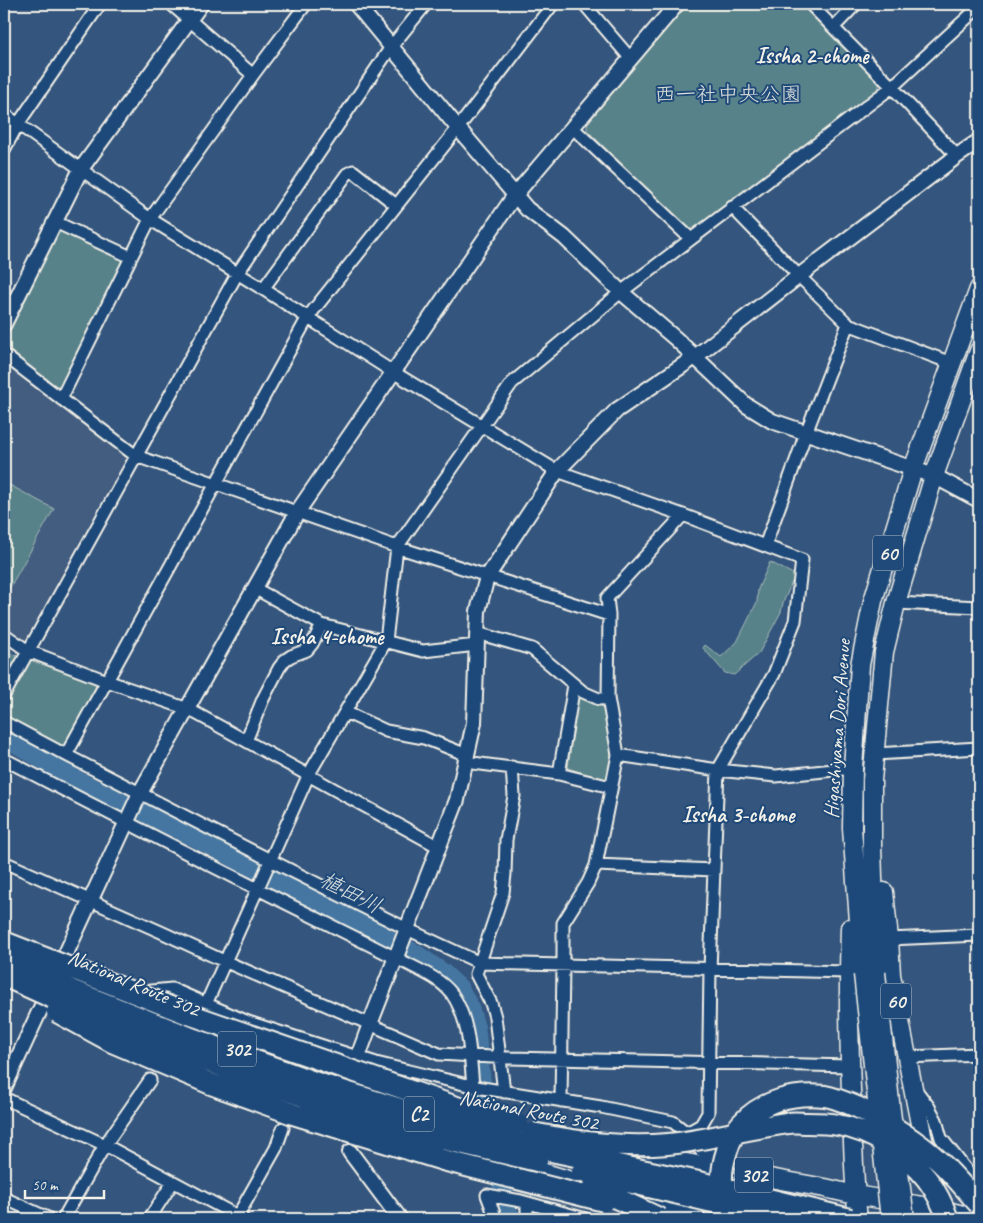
<svg xmlns="http://www.w3.org/2000/svg" width="983" height="1223" viewBox="0 0 983 1223" font-family="Caveat,'Klee One',sans-serif">
  <style>
    .built { fill: #435d7f }
    .green { fill: #588289; stroke: #a6bab8 }
    .lines { fill: none; stroke-linecap: round; stroke-linejoin: round }
    .river { stroke: #4476a1; stroke-width: 19 }
    .minor-casing { stroke: #f4f1e8; stroke-width: 15 }
    .tertiary-casing { stroke: #f4f1e8; stroke-width: 18 }
    .primary-casing { stroke: #f4f1e8; stroke-width: 21 }
    .trunk-casing { stroke: #f4f1e8; stroke-width: 21 }
    .motorway-casing { stroke: #f4f1e8; stroke-width: 24 }
    .minor { stroke: #1f4a7a; stroke-width: 11 }
    .tertiary { stroke: #1f4a7a; stroke-width: 14 }
    .primary { stroke: #1f4a7a; stroke-width: 18 }
    .trunk { stroke: #1f4a7a; stroke-width: 18 }
    .motorway { stroke: #1f4a7a; stroke-width: 20 }
    .primary-bridge-casing { stroke: #f4f1e8; stroke-width: 21; stroke-linecap: butt }
    .motorway-bridge-casing { stroke: #f4f1e8; stroke-width: 24; stroke-linecap: butt }
    .primary-bridge { stroke: #1f4a7a; stroke-width: 18 }
    .motorway-bridge { stroke: #1f4a7a; stroke-width: 20 }
    .labels { text-anchor: middle; stroke-width: 4; stroke-linejoin: round; paint-order: stroke }
    .shield { fill: #1f4a7a; stroke: #b4bfc7; stroke-width: 1 }
    .shield-label { font-size: 20px; font-weight: bold; fill: #f4f1e8 }
    .park-label { font-size: 21px; fill: #dde0da; stroke: #1f4a7a }
    .street-label { font-size: 21px; fill: #f4f1e8; stroke: #1f4a7a }
    .neighbourhood-label { font-size: 22px; font-weight: bold; fill: #f4f1e8; stroke: #1f4a7a }
    .water-label { font-size: 22px; font-style: italic; fill: #dadfdd; stroke: #1f4a7a }
  </style>
  <rect width="100%" height="100%" fill="#34557d"/>
  <filter id="ink" filterUnits="userSpaceOnUse"><feTurbulence type="fractalNoise" baseFrequency=".02" numOctaves="2"/><feDisplacementMap in="SourceGraphic" scale="10" xChannelSelector="R" yChannelSelector="G"/><feConvolveMatrix kernelMatrix="1 2 1 2 8 2 1 2 1" color-interpolation-filters="sRGB"/></filter>
  <g filter="url(#ink)">
    <path class="built" d="M4 365 54 403 85 424 127 456 26 639 21 640 4 629Z"/>
    <path class="green" d="M686 4H803L879 83V91L692 233 587 130V124Z
      M59 229 125 259 64 386H56L4 349V342Z
      M4 482 54 509 4 598Z
      M770 562 795 575 783 603 781 612 759 653 734 675 725 673 703 648 705 645 721 657 737 642 757 602 758 589Z
      M4 648 14 655 95 681 97 685 64 745H53L4 716Z
      M580 696 604 705 614 755 608 777 604 780 568 768 576 702Z"/>
    <g class="lines">
      <path class="river" d="M4 739 17 744 82 783 192 836 364 925 416 954 442 972 459 988 469 1006 476 1029 484 1106 489 1129
        M496 1160 508 1213 512 1219"/>
      <defs>
        <path id="minor" d="M171 4 253 75
          M584 4 631 59
          M810 4 892 87 957 156
          M834 27 856 4
          M4 114 150 219 263 289 393 372 557 471 683 515 802 560 795 621 774 674 718 770 710 969 708 1113 701 1125 687 1133 673 1122 601 1107 476 1087 376 1063 248 1022 172 989 141 992
          M572 127 691 239
          M4 150 18 124 100 4
          M732 207 799 276 848 324 951 363
          M55 222 131 257
          M263 289 347 174 353 171 396 205
          M4 355 136 456 397 547 609 615
          M61 399 150 219 253 75 306 4
          M765 546 806 433 848 324
          M254 588 322 625 423 651 477 645
          M896 603 979 607
          M477 633 532 649 583 692 599 699 608 698
          M4 634 28 651 107 681 188 709 439 847
          M4 695 237 274 391 47 426 4
          M345 712 386 731 424 738 467 755
          M4 722 66 755 270 860 407 929 480 963 848 972
          M246 741 263 699 279 668 285 660 291 656 307 650 312 644 322 625
          M875 754 979 748
          M66 755 308 317 458 128 553 4
          M618 755 718 770 776 776 853 768
          M4 759C110 814 217 869 324 922 350 935 376 948 402 961 419 970 440 978 452 994 470 1020 470 1056 473 1086
          M465 762 559 774 611 787
          M559 774 574 685
          M4 862 161 932 224 961 439 1054 510 1058 850 1066
          M596 865 714 870
          M889 939 979 935
          M206 1004 309 774 386 641 397 547 512 383 621 292 892 87 979 7
          M907 1057 979 1054
          M916 1090 929 1107 936 1120 941 1138 974 1180 979 1184
          M504 1092 495 1017 491 1003 476 974 503 893 505 874 506 840 514 796 512 767
          M4 1098 105 1145 243 1219
          M561 1101 563 965V923L588 883 596 865 618 755 608 698 609 615 607 598 683 515
          M487 1195 521 1201 586 1219
          M487 1195 496 1219
          M4 1198 50 1219
          M527 1203V1214L531 1219
          M63 1219 105 1145 150 1080
          M149 1219 173 1182
          M236 1219 276 1148 283 1128"/>
        <path id="tertiary" d="M356 4 458 128 527 209 564 237 621 292 676 339 746 405 772 421 934 476 979 500
          M4 324 81 169 201 4
          M358 1057 370 1024 457 800 474 723 478 611 487 577 557 471 617 410 695 357 799 276 957 156 979 141
          M4 1088 140 793 298 511 515 195 677 4
          M350 1152 400 1219"/>
        <path id="primary" d="M884 892 889 939 891 975 927 1160
          M850 928C848 989 849 1050 852 1112 853 1148 854 1184 858 1219
          M876 973 872 846V780L884 652 896 603 934 476 979 351
          M863 974 852 828 853 768 860 665 873 601 913 469 979 289"/>
        <path id="trunk" d="M687 1134 730 1170
          M620 1151 825 1188 855 1195 935 1208 979 1219
          M515 1164 605 1191"/>
        <path id="motorway" d="M642 1208 694 1218"/>
      </defs>
      <use href="#minor" class="minor-casing"/>
      <use href="#tertiary" class="tertiary-casing"/>
      <use href="#primary" class="primary-casing"/>
      <use href="#trunk" class="trunk-casing"/>
      <use href="#motorway" class="motorway-casing"/>
      <use href="#minor" class="minor"/>
      <use href="#tertiary" class="tertiary"/>
      <use href="#primary" class="primary"/>
      <use href="#trunk" class="trunk"/>
      <use href="#motorway" class="motorway"/>
      <defs>
        <path id="primary-bridge" d="M876 973 891 1111 905 1219
          M863 974 890 1219"/>
        <path id="motorway-bridge" d="M4 942 183 1012 471 1112 518 1124
          M4 960 71 990 194 1039 314 1082 455 1126 551 1151 699 1182 850 1219
          M4 976 66 1004 243 1075 337 1108 434 1137 537 1161
          M57 1012 112 1042 211 1084 293 1114 443 1160 604 1201
          M532 1133C579 1142 621 1148 668 1144 709 1140 748 1128 788 1123 795 1122 801 1123 807 1123 817 1123 828 1123 838 1125 869 1130 908 1154 927 1179 936 1191 943 1205 948 1219
          M582 1171 784 1219
          M591 1190 616 1198 661 1219
          M726 1199C725 1194 723 1187 722 1181 721 1164 730 1136 741 1124 763 1100 794 1093 825 1096 836 1098 847 1103 857 1107 887 1122 915 1139 940 1162 954 1175 966 1190 979 1204"/>
      </defs>
      <use href="#primary-bridge" class="primary-bridge-casing"/>
      <use href="#motorway-bridge" class="motorway-bridge-casing"/>
      <use href="#primary-bridge" class="primary-bridge"/>
      <use href="#motorway-bridge" class="motorway-bridge"/>
    </g>
  </g>
  <g class="labels">
    <g class="shield">
      <rect x="873" y="535.5" width="30" height="35" rx="4"/>
      <rect x="881" y="983.5" width="30" height="35" rx="4"/>
      <rect x="218" y="1031.5" width="38" height="35" rx="4"/>
      <rect x="404" y="1096.5" width="30" height="35" rx="4"/>
      <rect x="735" y="1157.5" width="38" height="35" rx="4"/>
    </g>
    <g class="shield-label">
      <text x="888" y="560">60</text>
      <text x="896" y="1008">60</text>
      <text x="237" y="1056">302</text>
      <text x="419" y="1121">C2</text>
      <text x="754" y="1182">302</text>
    </g>
    <g class="park-label">
      <text x="728" y="101">西一社中央公園</text>
    </g>
    <g class="street-label">
      <text transform="translate(837 729) rotate(-86)" y="7">Higashiyama Dori Avenue</text>
      <text transform="translate(134 983) rotate(23)" y="7">National Route 302</text>
      <text transform="translate(529 1110) rotate(11)" y="7">National Route 302</text>
    </g>
    <g class="neighbourhood-label">
      <text x="812" y="63">Issha 2-chome</text>
      <text x="327" y="644">Issha 4-chome</text>
      <text x="738" y="822">Issha 3-chome</text>
    </g>
    <g class="water-label">
      <text transform="translate(351 892) rotate(27)" y="8">植田川</text>
    </g>
  </g>
  <rect width="983" height="1223" fill="none" stroke="#1f4a7a" stroke-width="20"/>
  <rect x="10" y="10" width="963" height="1203" fill="none" stroke="#f4f1e8" stroke-width="2" filter="url(#ink)"/>
  <path d="M25 1190v8h79v-8" fill="none" stroke="#f4f1e8" stroke-width="2.5"/>
  <text x="32" y="1190" font-size="15" fill="#f4f1e8" stroke="#1f4a7a" stroke-width="4" paint-order="stroke">50 m</text>
</svg>
